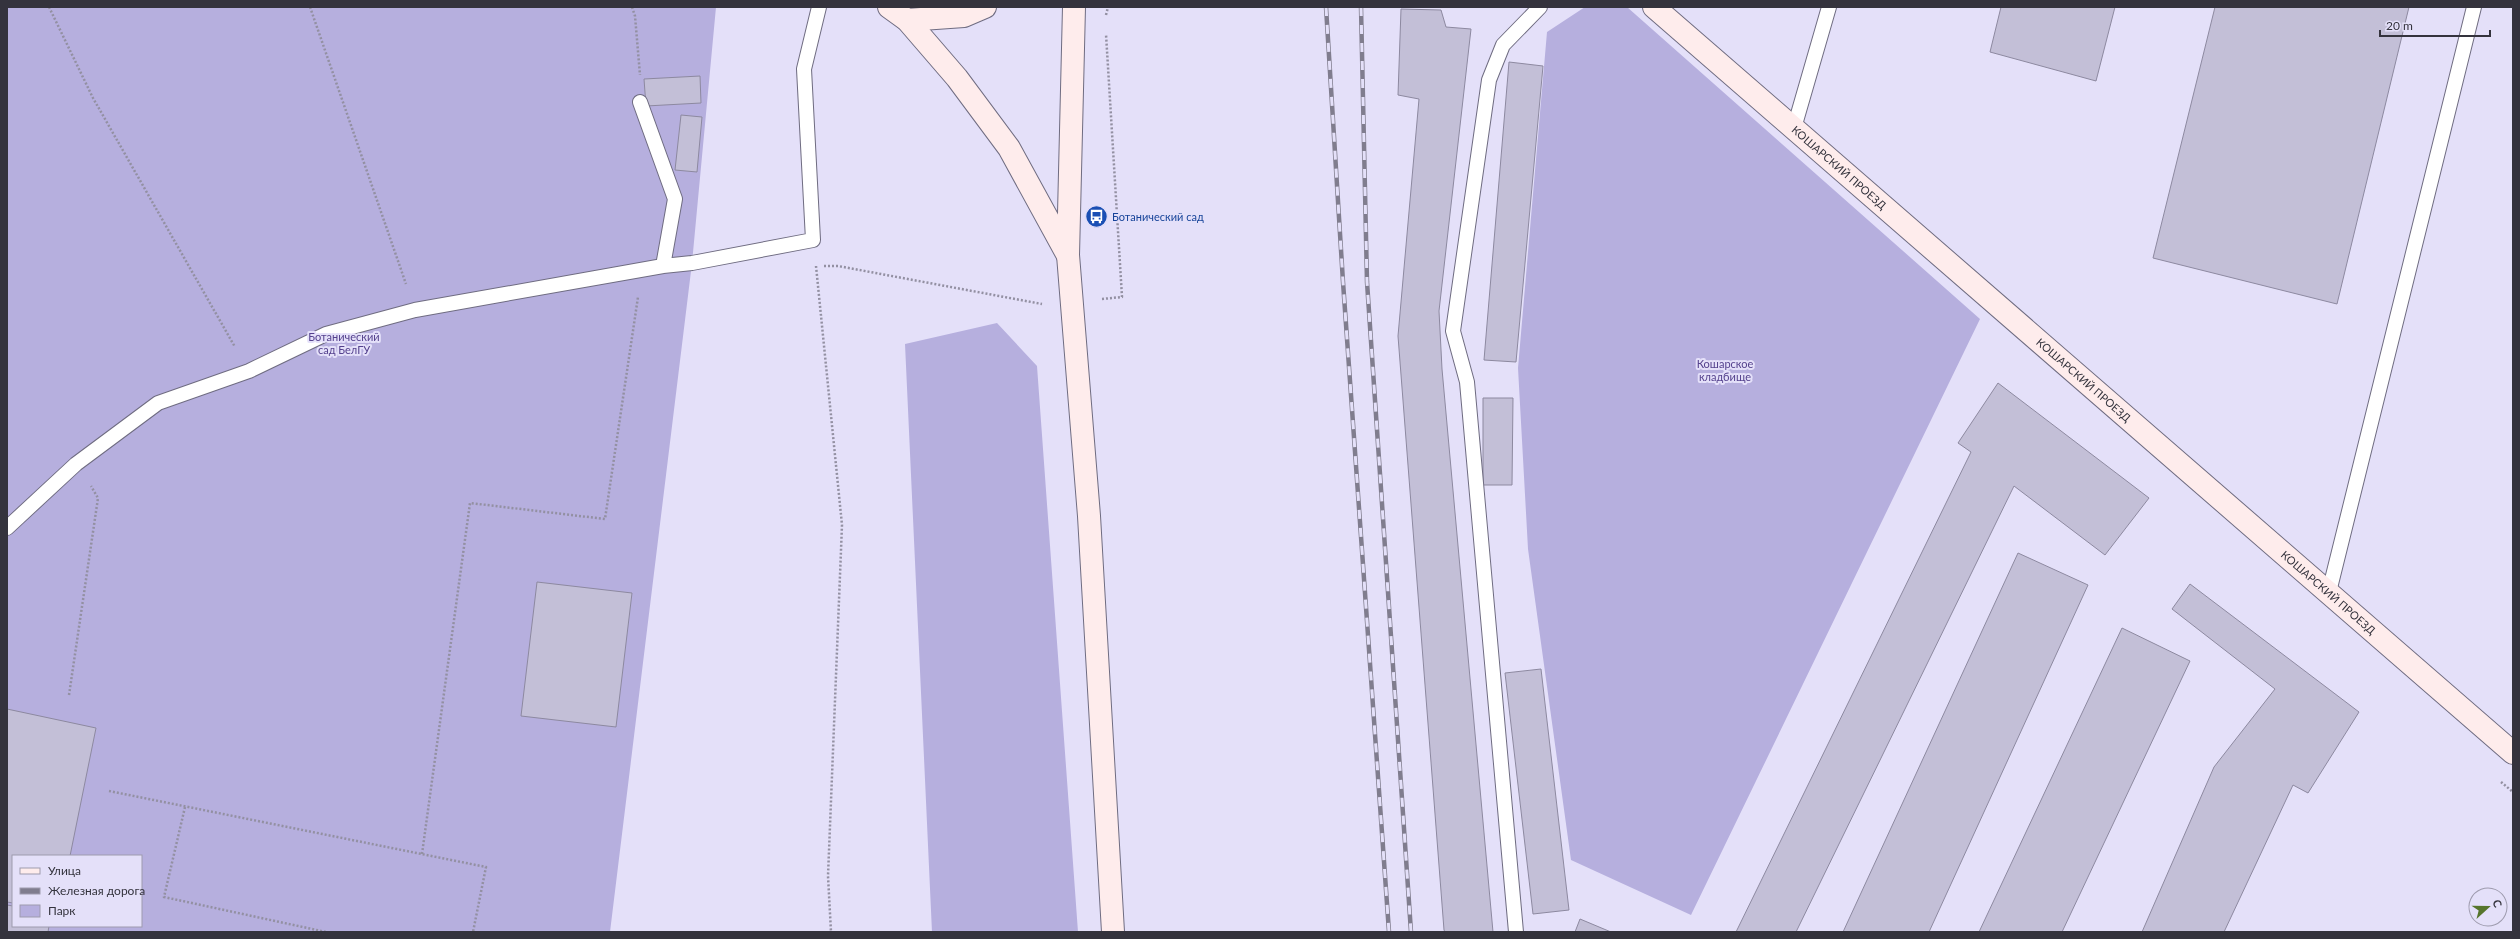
<svg xmlns="http://www.w3.org/2000/svg" width="2520" height="939" viewBox="0 0 2520 939" font-family="Lato,sans-serif">
  <style>
    .green { fill: #b6afde; fill-rule: evenodd }
    .building { fill: #c3bfd7; stroke: #8d89a0 }
    .lines { fill: none; stroke-linecap: round; stroke-linejoin: round }
    .lane-casing { stroke: #6f6c81; stroke-width: 16 }
    .secondary-casing { stroke: #6f6c81; stroke-width: 24 }
    .path { stroke: #9390a2; stroke-width: 2.5; stroke-dasharray: 2 2; stroke-linecap: butt }
    .lane { stroke: #fff; stroke-width: 14 }
    .secondary { stroke: #feecec; stroke-width: 22 }
    .rail-casing { stroke: #807d8e; stroke-width: 4.5 }
    .rail { stroke: #e4e0f9; stroke-width: 3; stroke-dasharray: 9; stroke-linecap: butt }
    .labels { text-anchor: middle; stroke-width: 4; stroke-linejoin: round; paint-order: stroke }
    .street-label { font-size: 11px; fill: #34333d; stroke: #e4e0f9 }
    .transit-label { font-size: 11px; fill: #164399; stroke: #e4e0f9; text-anchor: start }
    .park-label { font-size: 11px; fill: #54418d; stroke: #e4e0f9 }
  </style>
  <rect width="100%" height="100%" fill="#e4e0f9"/>
  <path class="green" d="M7 7H716L692 263 610 932H7ZM13 856H141V926H13Z
    M1585 7H1627L1980 319 1691 915 1571 860 1528 549 1518 368 1547 32Z
    M997 323 1037 366 1078 932H932L905 344Z"/>
  <path class="building" d="M2001 7H2115L2096 81 1990 52Z
    M2215 7H2409L2337 304 2153 258Z
    M1401 9 1441 10 1446 27 1471 29 1439 311 1442 369 1493 932H1445L1444 930 1398 336 1419 99 1398 95Z
    M1509 62 1543 66 1516 362 1484 360Z
    M700 76 701 103 646 106 644 79Z
    M681 115 702 117 697 172 675 170Z
    M1998 383 2149 498 2105 555 2014 486 1796 932H1736L1971 452 1958 443Z
    M1483 398H1513L1512 485H1483Z
    M2018 553 2088 585 1929 932H1843Z
    M537 582 632 593 616 727 521 716Z
    M2190 584 2359 712 2308 793 2293 785 2224 932H2142L2214 767 2275 689 2172 609Z
    M2122 628 2190 661 2062 932H1979Z
    M1541 669 1569 910 1533 914 1505 673Z
    M7 709 96 728 70 856H13V903L7 902Z
    M7 905 13 906V926H49L48 932H7Z
    M1580 919 1611 932H1575Z"/>
  <g class="lines">
    <defs>
      <path id="lane" d="M640 102 675 199 663 266
        M1794 128 1829 7
        M7 528 76 464 158 403 249 371 326 334 415 310 663 266 692 263 813 240 804 69 819 7
        M2329 592 2474 7
        M1516 932 1467 382 1453 331 1489 80 1503 45 1540 7"/>
      <g id="secondary">
        <path d="M889 7 907 20 957 78 1009 148 1067 254"/>
        <path d="M1074 7 1068 255 1089 516 1113 932"/>
        <path id="s1" d="M1654 7 2513 753"/>
        <path d="M907 20 964 16 985 7"/>
      </g>
    </defs>
    <use href="#lane" class="lane-casing"/>
    <use href="#secondary" class="secondary-casing"/>
    <path class="path" d="M49 7 93 98 235 347
      M310 7 406 284
      M632 7 635 16 640 75
      M1106 15 1108 7
      M816 266 842 525 828 876 831 932
      M824 266H838L1042 304
      M1102 299 1122 297 1106 34
      M69 695 98 498 91 486
      M2501 782 2513 792
      M109 791 486 867 473 932
      M185 807 164 897 326 932
      M422 854 470 503 605 519 638 297"/>
    <use href="#lane" class="lane"/>
    <use href="#secondary" class="secondary"/>
    <defs>
      <path id="rail" d="M1326 7 1343 282 1389 932
        M1361 7 1367 282 1411 932"/>
    </defs>
    <use href="#rail" class="rail-casing"/>
    <use href="#rail" class="rail"/>
  </g>
  <defs>
    <symbol id="bus-disc" viewBox="-11 -11 22 22"><circle r="9.5" fill="#1a4fb4" stroke="#e4e0f9"/><path d="M-5-6H5V4H4V6H2V4H-2V6H-4V4H-5ZM-3.5-4V0h7V-4ZM-3.5 1.2v1.5H-2V1.2ZM2 1.2v1.5H3.5V1.2Z" fill="#fff"/></symbol>
  </defs>
  <g fill-rule="evenodd">
    <use href="#bus-disc" x="1084" y="204" width="25" height="25"/>
  </g>
  <g class="labels">
    <g class="street-label">
      <text dy="4" stroke="none"><textPath href="#s1" startOffset="245">КОШАРСКИЙ ПРОЕЗД</textPath></text>
      <text dy="4" stroke="none"><textPath href="#s1" startOffset="569">КОШАРСКИЙ ПРОЕЗД</textPath></text>
      <text dy="4" stroke="none"><textPath href="#s1" startOffset="893">КОШАРСКИЙ ПРОЕЗД</textPath></text>
    </g>
    <g class="transit-label">
      <text x="1112" y="221">Ботанический сад</text>
    </g>
    <g class="park-label">
      <text x="344" y="341">Ботанический<tspan x="344" dy="13">сад БелГУ</tspan></text>
      <text x="1725" y="368">Кошарское<tspan x="1725" dy="13">кладбище</tspan></text>
    </g>
  </g>
  <rect width="2520" height="939" fill="none" stroke="#34333d" stroke-width="16"/>
  <rect x="12" y="855" width="130" height="72" fill="#e4e0f9" stroke="#9e9bae"/>
  <rect x="20" y="868" width="20" height="6" fill="#feecec" stroke="#9e9bae"/>
  <text x="48" y="875" font-size="12" fill="#34333d">Улица</text>
  <rect x="20" y="888" width="20" height="6" fill="#807d8e" stroke="#9e9bae"/>
  <text x="48" y="895" font-size="12" fill="#34333d">Железная дорога</text>
  <rect x="20" y="905" width="20" height="12" fill="#b6afde" stroke="#9e9bae"/>
  <text x="48" y="915" font-size="12" fill="#34333d">Парк</text>
  <g transform="translate(2488 907) rotate(69)"><circle r="19" fill="#e4e0f9" stroke="#9e9bae"/>
  <path d="M0-3L7 15L0 10L-7 15Z" fill="#56752c"/>
  <text y="-6" font-size="11" font-weight="bold" text-anchor="middle" fill="#34333d">С</text>
  </g>
  <path d="M2380 30v6h110v-6" fill="none" stroke="#34333d" stroke-width="2"/>
  <text x="2386" y="30" font-size="12" fill="#34333d" stroke="#e4e0f9" stroke-width="3" paint-order="stroke">20 m</text>
</svg>
